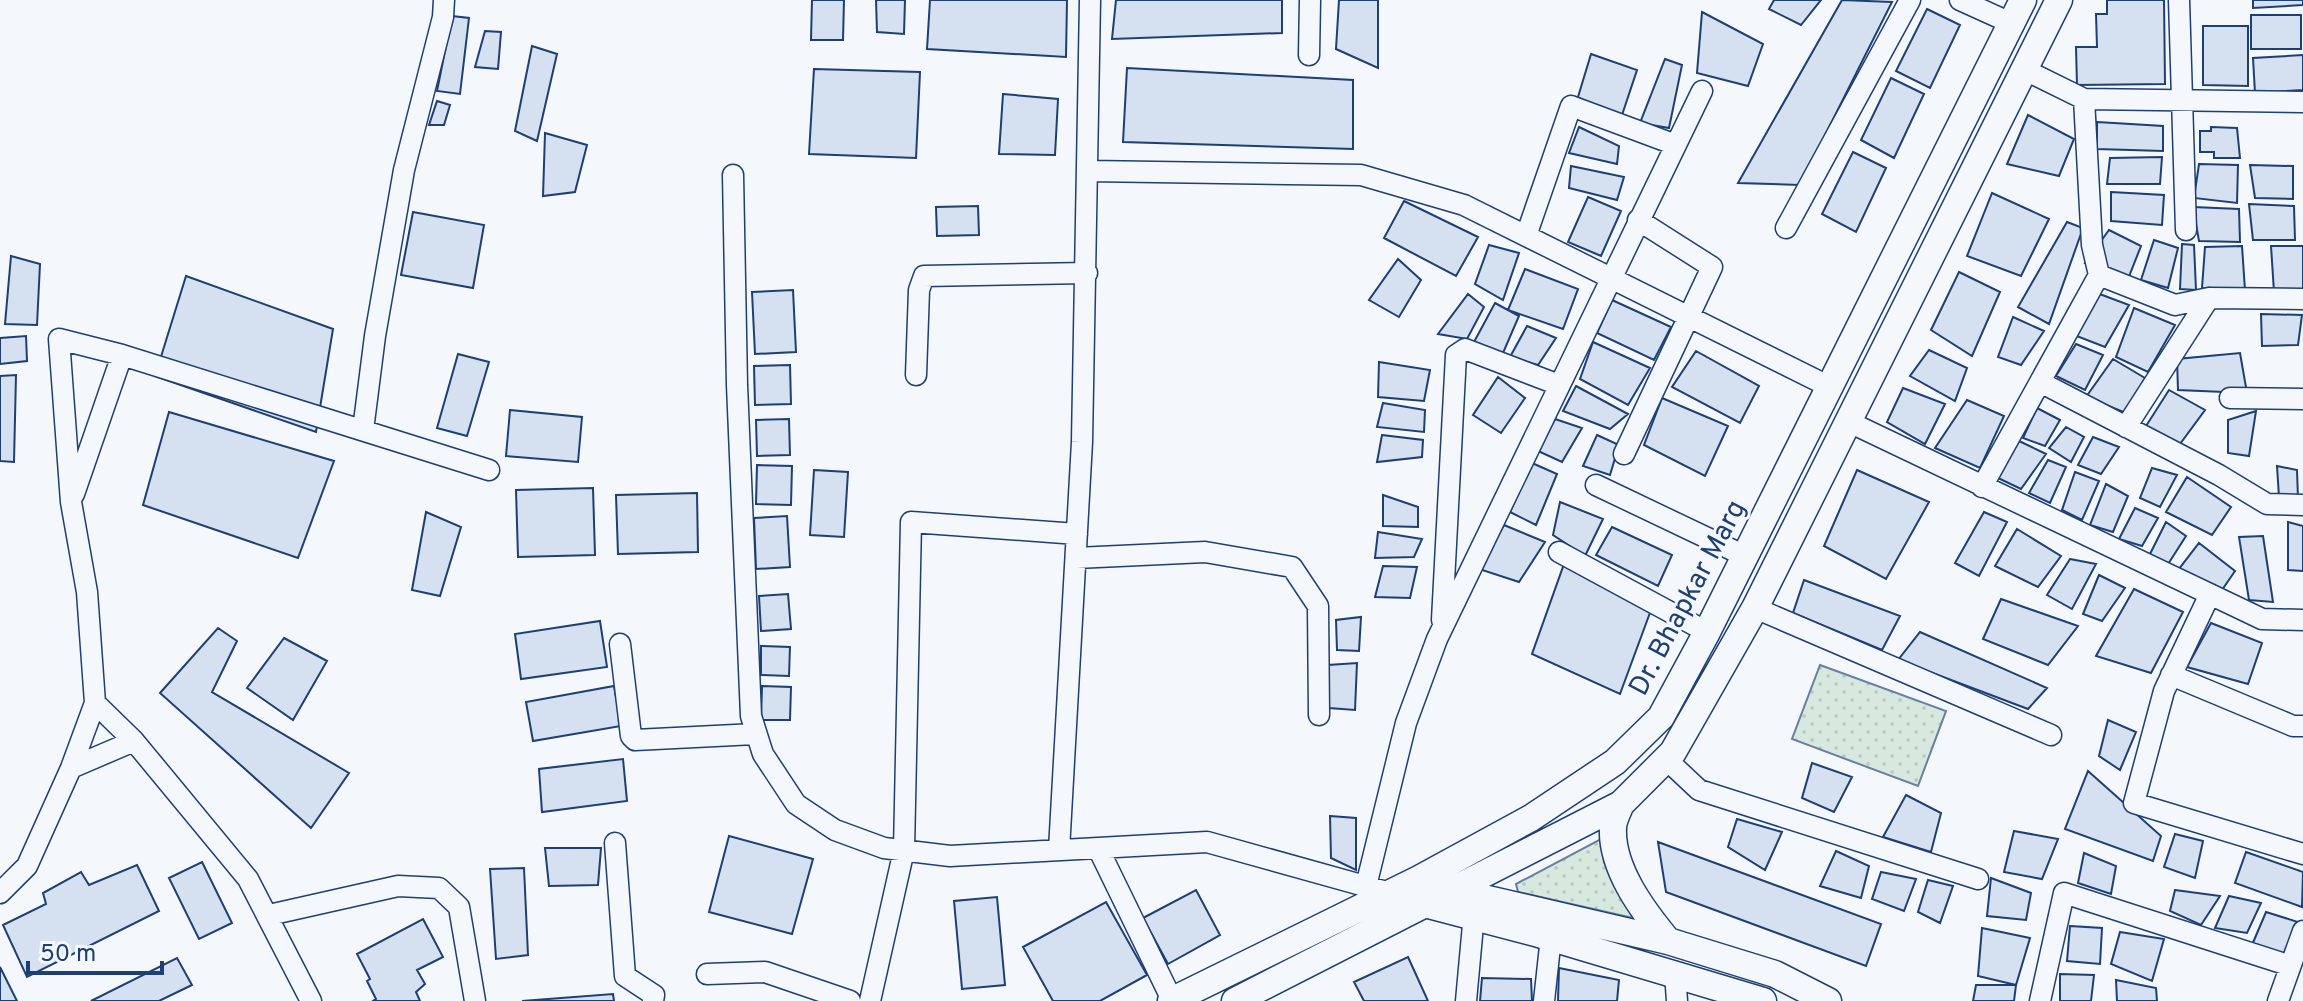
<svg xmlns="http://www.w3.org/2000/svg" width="2303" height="1001" viewBox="0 0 2303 1001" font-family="Overpass,sans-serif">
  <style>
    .park { fill: url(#park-dots); stroke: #687fa3; stroke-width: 2 }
    .building { fill: #d5e0f0; stroke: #1d3f73; stroke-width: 2 }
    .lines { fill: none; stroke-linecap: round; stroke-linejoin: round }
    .minor-casing { stroke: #1d3f73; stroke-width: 23 }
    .major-casing { stroke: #1d3f73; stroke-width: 29 }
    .minor { stroke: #f4f7fb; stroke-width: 20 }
    .major { stroke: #f4f7fb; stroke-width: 26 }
    .labels { text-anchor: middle; stroke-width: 6; stroke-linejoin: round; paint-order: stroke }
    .street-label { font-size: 28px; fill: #1d3f73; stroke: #f4f7fb }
  </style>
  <defs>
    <pattern id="park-dots" width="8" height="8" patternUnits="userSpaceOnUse" patternTransform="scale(2)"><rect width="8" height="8" fill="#d7e8df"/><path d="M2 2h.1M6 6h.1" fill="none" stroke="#b8c8c3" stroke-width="1.8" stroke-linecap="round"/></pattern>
  </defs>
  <rect width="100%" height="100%" fill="#f4f7fb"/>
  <path class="park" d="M1820 665 1946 711 1918 786 1792 739Z
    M1601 839 1604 862 1633 918 1518 892 1516 884Z"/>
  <path class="building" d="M812 0H844L843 40H811Z
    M876 0H905L904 34 877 32Z
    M930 0H1067L1066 57 927 49Z
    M1116 0H1282V33L1112 39Z
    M1339 0H1378V68L1336 49Z
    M1774 0H1821L1801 25 1769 9Z
    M1842 0 1892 2 1800 185 1738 183Z
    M2107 0H2164L2165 84 2077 85 2076 47H2097L2096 14H2107Z
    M2253 0H2303V5L2253 8Z
    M1927 9 1960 25 1930 88 1896 71Z
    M1702 12 1763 44 1748 86 1697 73Z
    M2251 15H2301V49H2251Z
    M452 16 469 18 460 94 437 91Z
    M2203 26H2248V86L2203 85Z
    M485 31 501 32 498 69 475 67Z
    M532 46 557 54 537 141 515 131Z
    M1591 54 1637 70 1619 124 1578 97Z
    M2303 55V90L2255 93 2253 58Z
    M1665 59 1682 65 1669 128 1640 123Z
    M1127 68 1353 80V149L1123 142Z
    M814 69 920 72 916 158 809 154Z
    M1891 78 1924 94 1894 158 1861 140Z
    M1003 94 1058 99 1055 155 999 154Z
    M437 101 450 105 444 125H429Z
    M2028 115 2074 139 2059 176 2007 164Z
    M2097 122 2163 126V151L2097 149Z
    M1579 127 1619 146 1617 164 1569 153Z
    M2211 127 2237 128 2240 158H2214V152H2200V131H2211Z
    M545 133 587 145 575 192 543 196Z
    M1853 152 1886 168 1856 232 1822 214Z
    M2162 157 2160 184H2107L2110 158Z
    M2199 164 2238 165 2237 203 2194 198Z
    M2250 165 2293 166V199L2255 198Z
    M1571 166 1624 177 1617 200 1569 188Z
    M2111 192 2164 195 2162 225 2111 221Z
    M1992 193 2049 219 2021 276 1967 256Z
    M1588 197 1621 211 1601 256 1568 242Z
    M1404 201 1478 237 1456 276 1384 238Z
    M2249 204 2294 206 2295 240H2253Z
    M978 206 979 235 937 236 936 207Z
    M2193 207 2239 209 2240 242 2199 241Z
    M413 212 484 225 473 288 401 275Z
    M2067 222 2083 228 2049 324 2018 307Z
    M2109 230 2141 246 2128 279 2085 263Z
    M2154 240 2178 248 2168 288 2141 280Z
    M2182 244 2194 245 2196 290 2180 289Z
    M1489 245 1519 253 1503 300 1475 284Z
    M2242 246 2245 290 2202 288 2205 247Z
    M2271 246H2303V291L2274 292Z
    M11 256 40 264 37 325 5 324Z
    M1398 259 1421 280 1399 317 1369 300Z
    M1525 269 1578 289 1563 329 1508 310Z
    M1959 272 2000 292 1972 356 1931 330Z
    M186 276 333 329 316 432 155 376Z
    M793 290 796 352 755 354 752 292Z
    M2097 293 2129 305 2105 347 2074 335Z
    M1468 294 1484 307 1467 339 1438 334Z
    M1612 300 1671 327 1654 360 1597 333Z
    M1495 303 1519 316 1503 353 1474 342Z
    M2134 308 2175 325 2148 372 2116 357Z
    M2261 314 2302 315 2298 345 2262 346Z
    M2013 317 2044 331 2021 365 1998 357Z
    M1527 326 1556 338 1538 365 1510 357Z
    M26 336 27 361 0 364V338Z
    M1593 342 1650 368 1628 405 1580 379Z
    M2076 344 2103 355 2085 390 2056 376Z
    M1929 350 1967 368 1955 401 1910 376Z
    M1696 351 1759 386 1740 423 1672 387Z
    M2240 353 2247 393 2178 390 2177 359Z
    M458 354 489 362 467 436 437 428Z
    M2113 359 2145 378 2126 413 2086 397Z
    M1379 362 1430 370 1424 401 1378 397Z
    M790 365 791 404 755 405 754 366Z
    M16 375 14 462 0 461V376Z
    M1498 377 1525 398 1501 433 1473 415Z
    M1576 386 1628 414 1610 429 1563 411Z
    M1903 388 1945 404 1925 444 1887 422Z
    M2169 390 2205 410 2180 444 2146 426Z
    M1662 398 1728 426 1705 476 1644 445Z
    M1967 400 2004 416 1980 468 1935 448Z
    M1383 403 1425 410 1424 432 1377 427Z
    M2037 408 2060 420 2045 446 2023 438Z
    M510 410 582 417 578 462 506 456Z
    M2256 411 2249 456 2228 453V420Z
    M169 412 334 461 298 558 143 505Z
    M789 419 790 455 757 456 756 420Z
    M1555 419 1582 428 1562 462 1538 451Z
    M2066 427 2084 437 2071 462 2049 448Z
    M1382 435 1423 440 1422 457 1377 462Z
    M1597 435 1619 445 1610 475 1583 466Z
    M2093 437 2119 447 2101 474 2078 465Z
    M2019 441 2046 454 2021 489 1998 478Z
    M2048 460 2066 467 2050 503 2029 493Z
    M1532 463 1557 474 1536 525 1510 512Z
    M757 465 792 466 791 505 756 504Z
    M2277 466 2297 470 2298 499 2279 497Z
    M2152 468 2177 475 2160 507 2140 498Z
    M814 470 848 472 844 537 810 535Z
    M1857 470 1929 502 1886 579 1824 546Z
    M2075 472 2099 481 2082 520 2062 510Z
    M2187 477 2231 507 2212 535 2166 512Z
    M2106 484 2128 496 2113 532 2090 525Z
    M593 488 595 555 518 557 516 490Z
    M697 493 698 552 618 554 616 495Z
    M1383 495 1418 507V527L1383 526Z
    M1560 502 1603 519 1585 556 1553 535Z
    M2135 508 2158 518 2142 546 2119 539Z
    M426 512 461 527 440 596 412 590Z
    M1984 512 2007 522 1979 576 1955 563Z
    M787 516 790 567 756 569 754 518Z
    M2166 522 2186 536 2163 572 2150 554Z
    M2288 522 2303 526V571L2288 570Z
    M1504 525 1545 542 1519 582 1479 569Z
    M1612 527 1672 555 1658 586 1596 555Z
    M2017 529 2061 556 2038 587 1995 566Z
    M1378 532 1422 539 1414 557 1375 558Z
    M2263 536 2273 602 2249 600 2239 537Z
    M2199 543 2235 571 2222 590 2179 569Z
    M2070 559 2096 564 2072 609 2047 595Z
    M1564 564 1651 610 1620 694 1532 654Z
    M1383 566 1417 567 1410 598 1375 597Z
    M2099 575 2125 588 2102 621 2083 614Z
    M1804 580 1900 616 1882 650 1793 613Z
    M2134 589 2183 612 2151 673 2096 656Z
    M788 594 791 629 761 631 759 596Z
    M2001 599 2078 626 2048 665 1983 639Z
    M1361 617 1359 651 1337 650 1336 620Z
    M600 621 607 667 521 679 515 634Z
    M2211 623 2262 643 2248 684 2187 667Z
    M218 628 237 641 212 692 349 773 311 828 160 693Z
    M1920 632 2047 688 2028 709 1898 660Z
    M284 638 327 661 293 720 247 688Z
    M761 646 790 647 789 676 761 675Z
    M1357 663 1355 710 1329 708 1328 665Z
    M614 686 621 726 533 741 526 702Z
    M762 686 791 687 790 720H761Z
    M2108 720 2136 732 2120 770 2099 756Z
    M623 759 627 801 542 812 539 769Z
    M1812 763 1852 777 1834 812 1802 798Z
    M2088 771 2161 836 2153 861 2065 829Z
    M1906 795 1941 813 1931 852 1883 837Z
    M1330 816 1356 818V870L1331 858Z
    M1737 819 1782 832 1765 870 1728 847Z
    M2014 831 2058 839 2042 879 2004 872Z
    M2175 834 2203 841 2195 878 2164 867Z
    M729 836 813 859 792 934 709 912Z
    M1658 842 1881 924 1866 966 1666 892Z
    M545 848H601L598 885 549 886Z
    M1836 851 1869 866 1861 898 1820 886Z
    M2246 852 2303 872 2302 907 2235 883Z
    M2084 853 2116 866 2111 894 2078 883Z
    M202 862 232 923 199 939 169 878Z
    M137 865 159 911 27 977 3 925 46 904 43 893 81 872 89 885Z
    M524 868 528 955 496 959 490 869Z
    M1881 872 1916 879 1904 911 1872 899Z
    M1991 878 2031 893 2026 920 1987 916Z
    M1928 880 1953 886 1940 923 1918 912Z
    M1196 890 1220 935 1168 964 1143 918Z
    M2175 890 2220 896 2201 925 2170 911Z
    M2229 896 2261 903 2247 933 2215 928Z
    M997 897 1005 985 962 989 954 901Z
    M1106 902 1147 975 1100 1001H1053L1023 947Z
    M2266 912 2298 922 2283 955 2252 945Z
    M423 919 443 957 417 970 425 984 416 992 420 1001H373L376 999 367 981 370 979 357 954Z
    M2070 926 2102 928 2100 964 2067 961Z
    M1982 928 2030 938 2016 985 1978 976Z
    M2120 932 2164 939 2152 981 2111 964Z
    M1408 957 1428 1001H1364L1354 982Z
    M177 958 192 985 159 1001H91Z
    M0 967 17 1001H0Z
    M1559 968 1619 980 1617 1001H1558Z
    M2060 974 2094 975 2091 1001H2060Z
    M1482 978 1531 979 1532 1001H1480Z
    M2116 980 2156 988 2157 1001H2117Z
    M1976 985H2016L2014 1001H1973Z
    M613 994 614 1001H522Z"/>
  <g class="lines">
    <defs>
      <path id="minor" d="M1960 0 2013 24
        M2179 0 2186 230
        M1309 55 1310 0
        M2023 69 2084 99 2303 102
        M2084 99 2092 245 2099 275
        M1089 171 1361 175 1464 205 1830 387
        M733 175 737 385 751 716 763 754 796 804 835 830 884 848 950 856 1207 842 1390 893
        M1786 228 1910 0
        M1526 236 1571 106 1676 145
        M916 375 919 290 924 276 1087 273
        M2040 382 2219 475 2267 504 2303 505
        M2230 398 2303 399
        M1847 421 2262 619 2303 620
        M2126 427 2209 298
        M363 430 375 336 404 170 443 17 444 0
        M1624 454 1712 267 1638 220
        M1596 485 1745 556
        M1982 487 2099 275 2175 305 2209 298 2303 299
        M74 494 122 355
        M1559 552 1707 632
        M1076 558 1205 552 1292 567 1318 606 1319 715
        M2210 594 2164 691 2134 803 2303 854
        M1755 608 2051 735
        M1442 620 1456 355 1465 349 1559 385
        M620 644 631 736 635 740 755 734
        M2171 675 2293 726H2303
        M95 703 134 741 248 879 311 1001
        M1666 759 1699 790 1978 879
        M71 768 134 741
        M615 843 625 976 654 995 653 1001
        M1098 848 1172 1000
        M1059 850 1082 442 1090 0
        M1366 886 1406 723 1437 639 1702 91
        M0 893 27 866 71 768 95 703 87 592 71 502 59 339 122 355 489 470
        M269 915 398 886 439 888 459 907 475 1001
        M1675 973 1677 1001
        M707 974 765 972 850 1001
        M870 1001 904 850 911 522 1077 534
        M1466 1001 1475 903
        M1544 1001 1551 937
        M2040 1001 2064 893 2288 965
        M2278 1001 2303 931"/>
      <path id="major" d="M1621 804C1618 811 1613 821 1613 828 1611 869 1644 912 1668 941
        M1449 890 1668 941 1775 974 1828 1001
        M1417 902 1539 934 1763 1001
        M1171 1001 1419 879 1531 818 1615 762 1661 717 1707 632 2023 0
        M1235 1001 1621 804 1673 752 1755 608 2059 0"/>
    </defs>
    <use href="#minor" class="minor-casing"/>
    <use href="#major" class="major-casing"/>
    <use href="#minor" class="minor"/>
    <use href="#major" class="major"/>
  </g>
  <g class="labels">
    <g class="street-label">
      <text transform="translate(1686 597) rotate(-62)" y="10">Dr. Bhapkar Marg</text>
    </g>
  </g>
  <path d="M28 961v12h134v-12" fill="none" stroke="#1d3f73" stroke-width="4"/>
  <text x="40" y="961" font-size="24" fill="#1d3f73" stroke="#f4f7fb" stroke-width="6" paint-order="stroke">50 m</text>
</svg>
